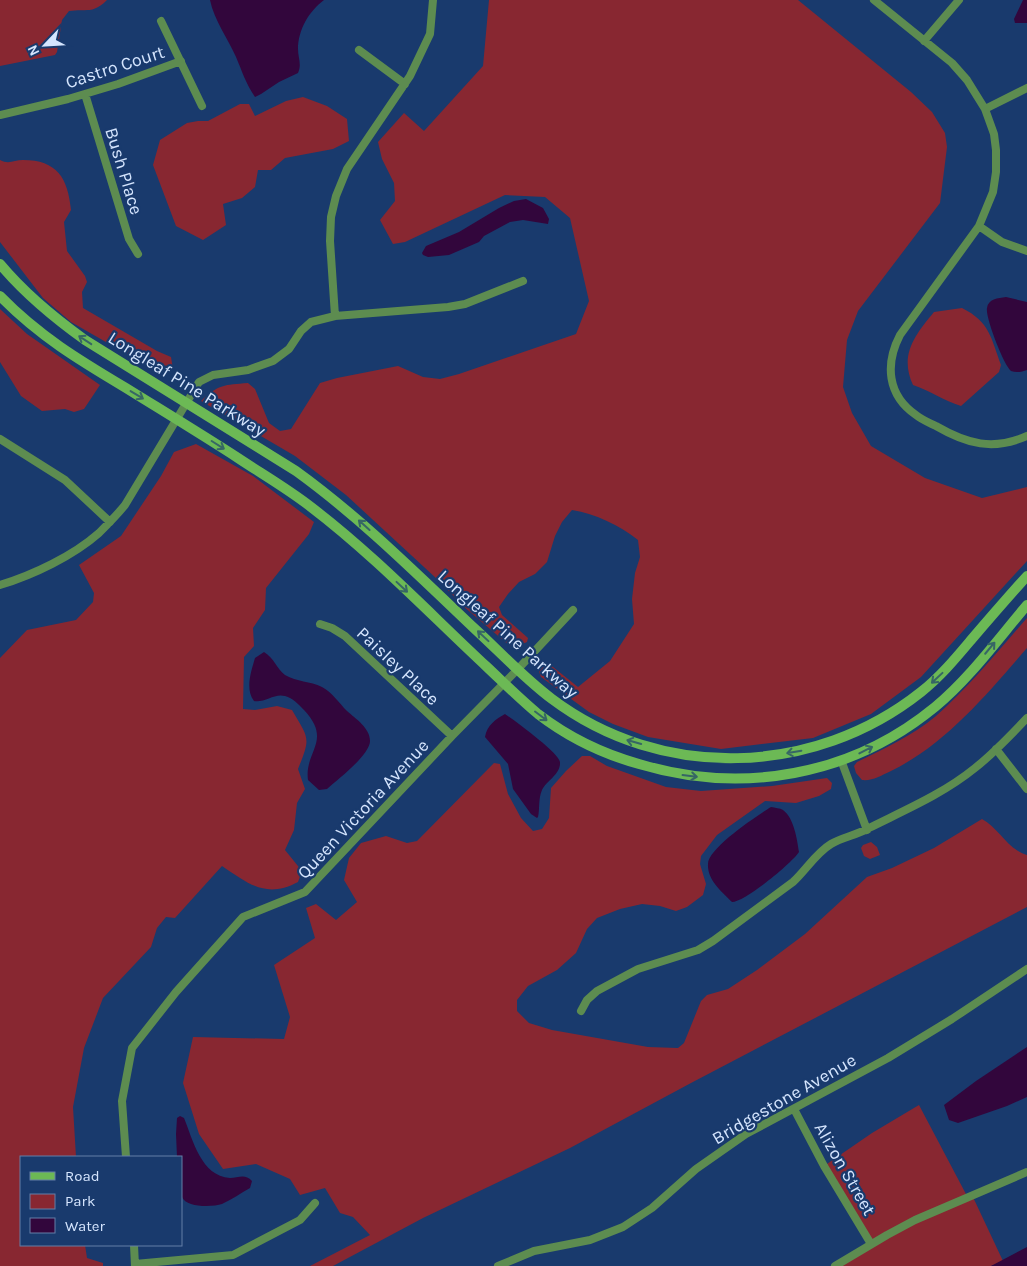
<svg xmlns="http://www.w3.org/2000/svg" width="1027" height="1266" viewBox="0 0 1027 1266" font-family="Karla,sans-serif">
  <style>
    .green { fill: #882731 }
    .water { fill: #32063c }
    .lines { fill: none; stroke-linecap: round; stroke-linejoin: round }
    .minor { stroke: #5d8c50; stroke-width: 8 }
    .secondary { stroke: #6cb955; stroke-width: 10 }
    .oneway { stroke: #366665 }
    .labels { text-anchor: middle; stroke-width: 4.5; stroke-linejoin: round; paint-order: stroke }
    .street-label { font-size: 18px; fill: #d5e5fe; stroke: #193a6d }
  </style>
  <rect width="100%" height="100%" fill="#193a6d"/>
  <path class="green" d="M0 0H107C92 15 86 8 69 11L62 20 57 52 55 55 0 66Z
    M489 0H798L911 92 932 112 945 133 947 147 940 203 858 311 847 340 843 387 852 413 871 446 925 478 982 498 1027 487V561L921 677 871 714 813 738 721 749 648 737 613 724 589 712 541 677 539 672 542 667 548 663 578 687 610 661 634 624 632 599 635 573 640 557 638 540C619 525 596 514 572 510L562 522 555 536 547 562 535 574 519 582 508 594 499 607 502 615 528 638 527 642C521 645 516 644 510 646L463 606 437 579 346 495 295 456 201 401C219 384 224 385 248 383L255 389 269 423 280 431 291 429 320 383 337 378 398 366 423 377 440 379 459 374 576 334 589 301 570 218 545 197 505 195 405 242 393 244 380 220 395 201 394 183 382 159 378 142 404 113 424 131 483 66Z
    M303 97 327 106 347 119 349 141 333 149 285 158 271 170H258L255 187 242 198 223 204 226 225 203 240 176 226 153 165 160 140 187 123 198 121H208L240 104H249L255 116 286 101Z
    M0 160C9 165 14 160 23 160 57 160 68 178 71 210L64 222 67 251 85 276 87 282 82 292 83 308 157 351 171 357 173 369 165 372 153 369 71 322 43 298 0 242Z
    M962 308C990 322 991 338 1001 365L999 372 961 406C944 401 929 390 913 385 899 355 915 335 934 312Z
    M0 309 27 334 100 385 84 409 74 412 65 409 42 411 21 396 0 362Z
    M196 444 253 476 314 522 309 534 266 588 265 610 253 628 254 646 244 657 243 709 255 710 277 706 292 710C309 739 311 737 298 769L305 789 297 803 294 830 285 850 302 871 298 882C266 899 249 884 222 866L175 918 166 917 157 928 151 947 103 998 84 1048 73 1107 76 1157H21V1245H85L87 1258 103 1263V1266H0V658L27 630 76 620 93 602 94 593 79 565 121 536 161 476 174 452Z
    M1027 618V648C987 694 946 744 891 771 880 776 873 781 862 780L856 773 854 766 857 762C884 749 913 735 936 716 970 686 998 651 1027 618Z
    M582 756H590L607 766 666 787 701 791 772 786 827 778 832 783 831 789 819 796 796 803 765 801 717 835 701 856 700 864 706 884 703 895 687 907 676 911 660 906 642 904 620 909 597 918 587 929 576 953 557 970 528 986 517 1000V1011L529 1023 552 1030 648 1047 678 1048 684 1043 701 1001 707 995 728 989 757 970 805 934 867 877 892 868 934 848 982 819C999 828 1007 849 1027 855V907L691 1083 570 1148 423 1218 333 1266H310L370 1235 353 1217 340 1213 325 1188 300 1195 290 1179 256 1164 223 1169 199 1134 183 1083 193 1037 284 1039 290 1017 274 965 315 938 306 908 316 904 336 920 357 902 344 880 349 858 361 843 386 836 407 843 417 841 494 763 500 764 508 794 521 818 533 831 542 829 549 818 551 788 566 771Z
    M871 842 877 847 880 855 870 859 864 856 861 848 863 845Z
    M919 1105 967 1196 972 1195 1003 1261 991 1266H835L871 1244 824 1166 872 1133Z"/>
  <path class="water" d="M210 0H324C309 11 298 30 298 49 298 58 302 64 298 73L279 82 261 94 255 97C246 84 242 71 236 57 228 39 214 20 210 0Z
    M1023 0H1027V23H1015L1014 19Z
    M526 199 543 208 549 219 548 224 523 220 510 222 484 236 479 242 449 255 428 257 423 255 422 253 426 246 459 232 499 208 514 201Z
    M1006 297 1027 302V370C1022 372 1016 373 1011 371 1004 366 985 317 987 308 988 299 998 298 1006 297Z
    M264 652C274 658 277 669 285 675 297 682 310 681 322 687 332 692 339 703 347 711 356 719 370 728 370 741 370 755 337 780 327 789L319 790 308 780C304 751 333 741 304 710 298 704 293 698 285 696 274 693 265 703 254 701 245 689 251 672 255 658Z
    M505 714C514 720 559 753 560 762 561 774 546 781 542 790 538 799 540 809 538 817L537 818 531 814 513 789 508 764 485 737C487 725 496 719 505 714Z
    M771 807C775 808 780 808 783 810 794 818 797 839 799 852 792 863 745 902 732 902 722 892 707 880 708 864 708 848 758 815 771 807Z
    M1027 1047V1097L1007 1106 958 1123 949 1120 944 1105 976 1081Z
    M180 1116 184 1118C193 1140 201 1176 230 1178 238 1178 245 1173 252 1181L250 1188C241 1193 231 1200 222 1204 213 1207 186 1208 182 1197 178 1186 181 1169 181 1157H177L176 1134 177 1118Z
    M1027 1247V1266H991Z"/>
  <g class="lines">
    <path class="minor" d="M874 0 952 63 967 80 985 109 994 134 996 150V172L993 192 979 226 900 335C885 364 887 395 916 415 922 420 930 423 936 426 967 444 993 451 1027 436
      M161 21 202 106
      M924 41 959 0
      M359 50 405 84
      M85 94 129 239 138 254
      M985 109 1027 88
      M0 115 68 99 118 84 181 61
      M979 226 1002 242 1027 251
      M335 316 330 241 331 217 336 196 347 169 410 76 430 34 433 0
      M0 439 65 480 110 522
      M0 585C33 575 73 556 99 533 108 524 117 515 125 505L199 382 213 375 248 370 273 361 289 349 301 331 311 322 335 316 448 307 465 304 523 281
      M320 624 332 628 345 636 452 736
      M996 749 1027 789
      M841 760 867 830
      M581 1011 587 1000 597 991 638 969 698 950 713 941 793 882C806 870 816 853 831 844 843 837 857 835 869 828 905 810 943 794 975 768 994 753 1011 735 1027 718
      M794 1109 824 1166 871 1244
      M126 1157 122 1101 132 1048 176 992 243 917 305 892 452 736 518 669 573 610
      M134 1245 135 1266
      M135 1264 233 1255 300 1220 315 1203
      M498 1266 534 1251 590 1240 623 1227 652 1208 696 1169 746 1134 888 1058 952 1019 1027 969
      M835 1266 887 1235 915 1220 1027 1172"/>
    <path class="secondary" d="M0 264C25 294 53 317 85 340L296 471C361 518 417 574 475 629 500 652 524 678 552 699 661 781 814 777 921 692 940 677 955 659 971 640 989 619 1008 597 1027 576
      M0 296C39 336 79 360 126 388 163 411 201 434 238 458 262 474 288 489 311 507 374 555 429 613 487 667 504 683 521 700 538 714 568 737 603 754 639 764 742 795 851 776 935 707 970 678 998 639 1027 605"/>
  </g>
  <defs><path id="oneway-shaft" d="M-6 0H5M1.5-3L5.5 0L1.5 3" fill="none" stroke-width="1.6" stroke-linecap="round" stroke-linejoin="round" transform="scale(1.25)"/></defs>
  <g class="oneway">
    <use href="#oneway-shaft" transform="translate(85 340) rotate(-147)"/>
    <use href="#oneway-shaft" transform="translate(137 395) rotate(31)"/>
    <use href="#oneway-shaft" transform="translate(218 445) rotate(32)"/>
    <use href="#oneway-shaft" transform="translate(364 525) rotate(-138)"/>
    <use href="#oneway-shaft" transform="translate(402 587) rotate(43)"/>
    <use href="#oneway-shaft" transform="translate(483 636) rotate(-137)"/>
    <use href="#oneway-shaft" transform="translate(990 648) rotate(-50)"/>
    <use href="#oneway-shaft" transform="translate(937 678) rotate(137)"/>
    <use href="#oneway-shaft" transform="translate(541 716) rotate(37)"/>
    <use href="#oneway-shaft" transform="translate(634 742) rotate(-164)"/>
    <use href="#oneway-shaft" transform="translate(866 750) rotate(-27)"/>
    <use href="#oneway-shaft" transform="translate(794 752) rotate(170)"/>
    <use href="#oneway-shaft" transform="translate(690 776) rotate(7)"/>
  </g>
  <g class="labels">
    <g class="street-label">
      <text transform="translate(115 67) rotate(-18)" y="6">Castro Court</text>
      <text transform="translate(124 171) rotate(73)" y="6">Bush Place</text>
      <text transform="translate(187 384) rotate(32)" y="6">Longleaf Pine Parkway</text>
      <text transform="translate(508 634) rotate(42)" y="6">Longleaf Pine Parkway</text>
      <text transform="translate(398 666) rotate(43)" y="6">Paisley Place</text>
      <text transform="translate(363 809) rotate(-47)" y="6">Queen Victoria Avenue</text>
      <text transform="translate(784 1099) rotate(-30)" y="6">Bridgestone Avenue</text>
      <text transform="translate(845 1169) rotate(60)" y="6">Alizon Street</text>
    </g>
  </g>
  <rect x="20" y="1156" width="162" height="90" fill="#193a6d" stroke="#647ea7"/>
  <rect x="30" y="1172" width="25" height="8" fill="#6cb955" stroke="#647ea7"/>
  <text x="65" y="1181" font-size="15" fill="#d5e5fe">Road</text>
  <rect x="30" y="1194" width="25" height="15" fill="#882731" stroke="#647ea7"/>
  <text x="65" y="1206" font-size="15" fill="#d5e5fe">Park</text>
  <rect x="30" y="1218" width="25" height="15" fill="#32063c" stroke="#647ea7"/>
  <text x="65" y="1231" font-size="15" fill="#d5e5fe">Water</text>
  <g transform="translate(45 45) rotate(245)" stroke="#193a6d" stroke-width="4" paint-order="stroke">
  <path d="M0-4L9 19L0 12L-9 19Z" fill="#d5e5fe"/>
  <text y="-8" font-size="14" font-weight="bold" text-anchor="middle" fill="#d5e5fe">N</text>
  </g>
</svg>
